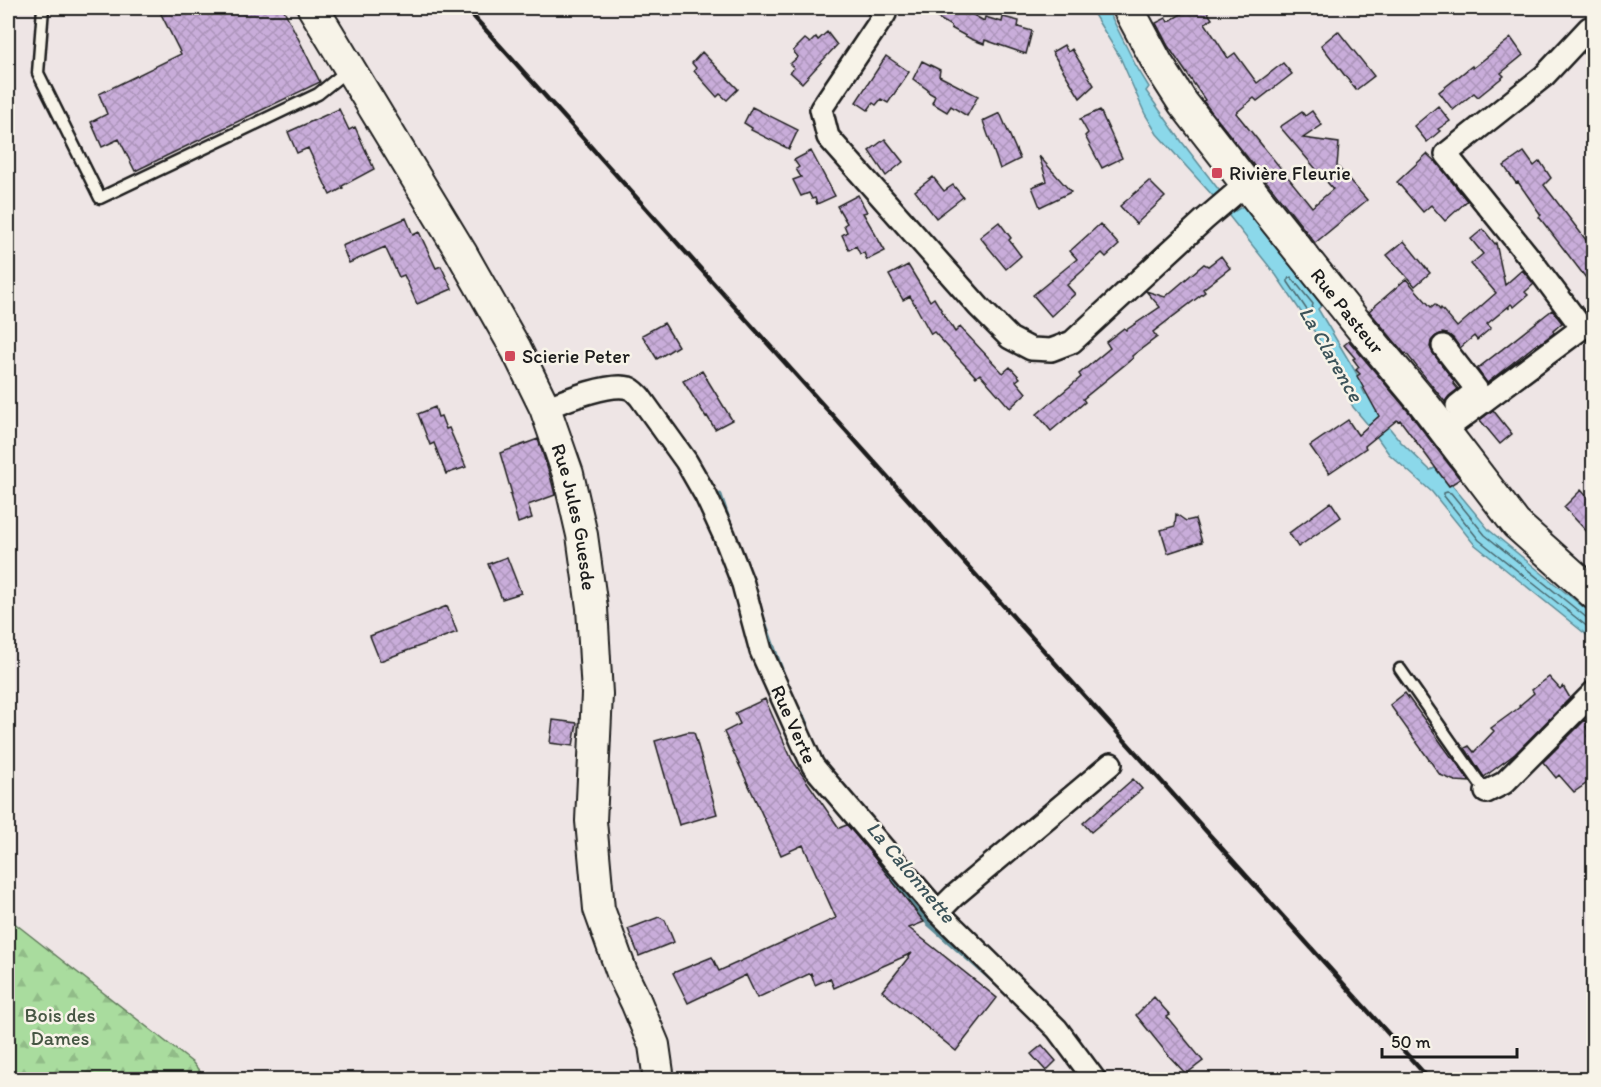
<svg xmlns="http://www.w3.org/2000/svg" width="1601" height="1087" viewBox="0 0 1601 1087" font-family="Itim,sans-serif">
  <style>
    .forest { fill: url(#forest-firs); stroke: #627c5d; stroke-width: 1.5 }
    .water { fill: #8bd8ea; stroke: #5f8d98; stroke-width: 1.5 }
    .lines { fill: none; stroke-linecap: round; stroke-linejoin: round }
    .shore { stroke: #48676e; stroke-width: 1.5 }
    .stream { stroke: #5f8d98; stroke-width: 5 }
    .building { fill: url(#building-cross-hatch); stroke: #1c1c1c; stroke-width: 1.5 }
    .lane-casing { stroke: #1c1c1c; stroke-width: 15 }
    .street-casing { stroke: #1c1c1c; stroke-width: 26 }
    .secondary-casing { stroke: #1c1c1c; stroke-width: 34 }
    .lane { stroke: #f7f3e8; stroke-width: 10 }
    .street { stroke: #f7f3e8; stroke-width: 21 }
    .secondary { stroke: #f7f3e8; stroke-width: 30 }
    .rail { stroke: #1c1c1c; stroke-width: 4.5 }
    .poi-dot { fill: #d1495b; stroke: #f7f3e8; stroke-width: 2 }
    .labels { text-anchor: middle; stroke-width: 5; stroke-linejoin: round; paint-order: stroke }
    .poi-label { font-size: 20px; fill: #1c1c1c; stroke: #f7f3e8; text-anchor: start }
    .street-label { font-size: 20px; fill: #1c1c1c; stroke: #f7f3e8 }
    .park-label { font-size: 20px; fill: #465643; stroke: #f7f3e8 }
    .water-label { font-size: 21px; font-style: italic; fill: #3d545a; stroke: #f7f3e8 }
  </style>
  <defs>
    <pattern id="forest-firs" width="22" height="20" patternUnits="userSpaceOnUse" patternTransform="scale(1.5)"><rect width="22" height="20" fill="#a9dc9e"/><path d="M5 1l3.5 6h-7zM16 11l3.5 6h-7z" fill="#91bc88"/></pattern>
    <pattern id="building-cross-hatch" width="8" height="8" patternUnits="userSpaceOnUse" patternTransform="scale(1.5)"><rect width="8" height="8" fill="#c9adda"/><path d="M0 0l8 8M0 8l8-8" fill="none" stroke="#ac94ba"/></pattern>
  </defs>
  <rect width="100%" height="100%" fill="#eee5e5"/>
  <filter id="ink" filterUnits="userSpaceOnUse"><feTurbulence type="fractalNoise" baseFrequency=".0167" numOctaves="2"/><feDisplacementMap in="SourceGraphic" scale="12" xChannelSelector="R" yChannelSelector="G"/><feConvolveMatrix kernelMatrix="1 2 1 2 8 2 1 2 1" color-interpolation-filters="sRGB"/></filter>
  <g filter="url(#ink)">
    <path class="forest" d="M8 918 193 1063 206 1079H8Z"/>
    <path class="water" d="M1090 8H1107L1136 66 1149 87 1146 91 1182 142 1235 211 1243 206 1322 305 1318 309 1364 386 1362 388 1365 394H1367L1378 414 1401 442 1430 470 1435 468 1449 486 1452 485 1489 530 1593 615V640L1474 544 1432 492 1389 454 1369 426 1353 407 1335 369 1314 331 1276 275 1214 197 1157 134 1145 114 1120 57Z"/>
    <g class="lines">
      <path class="shore" d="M1291 277 1313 304 1311 311 1307 310 1288 282V279Z
        M1594 620 1587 618 1485 535 1451 493 1447 492 1444 493V496L1479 540 1594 632"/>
      <path class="stream" d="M720 495 730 525
        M761 613 782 672
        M801 713 807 726
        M847 821 928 923 999 986
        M642 1078V1080"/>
    </g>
    <path class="building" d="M158 8H283L320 82 135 171 119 139 102 147 91 122 107 114 99 94 181 54Z
      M921 8H961L984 21 985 17 1002 22 1003 17 1019 21 1018 27 1032 31 1026 54 985 40 984 44 971 39 951 28V26Z
      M1191 8H1205L1212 19 1205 23 1228 58 1235 53 1257 83 1283 63 1292 74 1257 101 1254 98 1236 113 1312 207 1333 189 1280 127 1302 112 1305 116 1312 111 1322 125 1303 138 1339 143 1337 166 1367 200 1315 243 1203 101 1205 100 1168 46 1156 23 1166 18 1168 22Z
      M1338 31 1374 76 1356 90 1321 45Z
      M827 32 837 45 802 83 790 72 794 68 790 64 798 57 793 51 805 39 810 43 816 37 818 40Z
      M1511 38 1523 55 1501 73 1504 76 1478 97 1474 93 1453 110 1439 92 1472 66 1473 68Z
      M1064 45 1068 52 1072 49 1094 85 1080 98 1052 52Z
      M702 52 738 89 727 100 720 94 717 97 694 71 696 68 692 63Z
      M886 56 909 72 888 103 881 99 876 105 873 103 868 110 856 102Z
      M922 61 940 70 939 76 978 96 967 116 951 106 947 112 932 103 935 96 928 92V90L913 79Z
      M1438 106 1450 121 1438 129 1440 131 1427 142 1414 126Z
      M752 107 798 130 789 149 751 130 752 128 744 123Z
      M339 109 349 130 355 127 374 169 342 186 343 188 330 195 308 148 297 153 288 132Z
      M1100 110 1122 158 1102 168 1085 136 1088 133 1080 119Z
      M1000 113 1020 159 1000 169 983 121Z
      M885 139 903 162 886 176 869 151Z
      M811 151 835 196 817 204 815 198 812 199 809 193 801 196 793 180 801 177 796 169 799 167 794 160Z
      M1524 152 1534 166 1540 161 1551 178 1544 185 1593 249V287L1539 217 1541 215 1518 182 1516 183 1504 166Z
      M1427 154 1438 164 1467 201 1445 221 1431 205 1423 212 1397 182Z
      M1039 156 1071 192 1040 207 1032 187 1047 181Z
      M933 177 944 191 953 185 963 197 936 218 915 191Z
      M1149 181 1165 197 1136 224 1120 206Z
      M858 195 867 212 863 213 885 251 867 260 864 253 860 254 856 246 849 250 842 235 847 232 844 225 847 223 837 206Z
      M406 218 413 235 419 232 436 268 441 266 452 289 417 304 404 275 399 277 385 247 349 263 342 246Z
      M999 222 1011 238 1009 240 1021 256 1006 269 980 237Z
      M1100 224 1119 245 1106 257 1102 253 1067 285 1075 294 1051 316 1033 295 1077 259 1070 251Z
      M1483 229 1495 244 1496 243 1505 285 1522 270 1534 284 1525 292 1528 295 1514 307 1511 304 1509 306V309L1508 307 1487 324 1491 328 1477 340 1474 336 1460 348 1453 338 1447 334 1442 333 1436 336 1431 341 1430 347 1433 353 1454 381 1453 383 1458 389 1449 396 1445 402 1406 353 1405 354 1369 311 1406 279 1431 307 1435 304 1440 310 1441 308 1457 327 1496 293 1471 264 1483 254 1471 239Z
      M1404 241 1430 273 1415 286 1387 255Z
      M1221 256 1230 268 1203 289 1205 292 1153 332 1157 337 1132 356 1133 358 1083 399 1085 402 1051 431 1037 414 1081 377 1079 374 1110 348 1106 342 1124 328 1126 330 1160 307 1146 291 1165 297 1204 264 1208 266Z
      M908 265 930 301 934 298 955 332 960 327 1003 373 1010 367 1020 378 1016 381 1026 393 1010 408 980 374 976 377 934 332 931 334 910 296 903 300 889 275Z
      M1552 310 1562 323 1553 331 1554 333 1539 344 1538 343 1487 383 1477 369Z
      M664 323 678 346 657 359 642 335Z
      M1349 341 1408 411 1460 479 1449 486 1400 420 1398 421 1397 420 1365 446 1366 448 1329 473 1310 446 1348 420 1358 435 1379 416 1357 376 1360 374 1356 370 1359 367 1353 359 1355 358 1344 345Z
      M702 371 732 420 715 429 707 416 706 417 683 381Z
      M435 407 438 417 441 416 446 429 449 428 466 467 446 474 434 443 430 445 418 414Z
      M1493 410 1512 434 1500 444 1480 420Z
      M538 439 551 479 555 495 528 505 532 518 518 523 510 495 512 494 500 453Z
      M1581 490 1593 503V538L1564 507Z
      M1331 502 1341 517 1298 547 1289 533Z
      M1176 514 1186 521 1195 519 1202 542 1168 553 1161 530 1175 526Z
      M507 557 521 593 502 599 488 564Z
      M447 606 457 632 380 661 370 636Z
      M1549 677 1560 689 1563 686 1570 698 1515 754 1484 777 1465 748 1469 746 1474 752 1494 731 1491 728 1520 707 1519 706 1534 693 1532 690Z
      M1405 693 1452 758H1453L1470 782 1455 781 1440 775 1390 705Z
      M765 699 792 760 839 828 847 825 869 851 924 922 909 928 997 998 956 1051 882 991 912 953 834 988 830 978 815 985 811 973 757 998 746 975 688 1003 673 973 712 957 719 971 836 918 803 845 781 855 724 732 740 724 735 713Z
      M553 720 577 723 573 746 550 743Z
      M1585 720 1588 725 1586 727 1590 734 1587 736 1593 747V779L1574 792 1559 775 1556 778 1543 762Z
      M687 732H694L717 814 679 825 655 741Z
      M1133 779 1142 789 1091 832 1083 823Z
      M659 917 665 920 674 942 639 956 628 929Z
      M1154 997 1170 1015 1167 1017 1203 1061 1186 1074 1169 1056 1136 1015Z
      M1042 1045 1056 1061 1046 1071 1031 1054Z"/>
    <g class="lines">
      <defs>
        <path id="lane" d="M43 8 38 73 100 198 318 94 349 69
          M1400 669 1486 792"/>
        <g id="street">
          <path d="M878 8 885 14 821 109 828 137 979 307 1010 338 1031 349 1051 350 1072 342 1204 220 1246 184"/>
          <path d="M1443 346 1477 390 1457 406"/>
          <path id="s1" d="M545 408C563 401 610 382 629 388 633 389 636 393 640 397L686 461 706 496 724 535 743 584 761 651 813 766 938 912 1057 1029 1095 1080"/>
          <path d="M1444 431 1582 328 1529 257 1446 154 1544 76 1589 28 1594 27"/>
          <path d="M1486 792 1504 783 1594 692"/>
          <path d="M938 912 954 896 1111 764"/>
        </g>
        <g id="secondary">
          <path id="s2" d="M313 8 461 252 516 349 545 408 568 474 582 535 592 608 597 694 591 821 599 909 622 973 636 1002 654 1045 659 1080"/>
          <path id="s3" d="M1128 8 1158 64 1183 103 1268 212 1360 327 1421 400 1516 524 1594 594"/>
        </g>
      </defs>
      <use href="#lane" class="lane-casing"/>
      <use href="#street" class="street-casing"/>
      <use href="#secondary" class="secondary-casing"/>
      <use href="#lane" class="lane"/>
      <use href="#street" class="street"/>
      <use href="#secondary" class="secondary"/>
      <path class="rail" d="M466 8 1430 1080"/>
    </g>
  </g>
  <g class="poi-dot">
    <rect x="1211" y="167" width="12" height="12" rx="3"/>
    <rect x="504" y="350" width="12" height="12" rx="3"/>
  </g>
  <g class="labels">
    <g class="poi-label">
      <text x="1229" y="180">Rivière Fleurie</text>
      <text x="522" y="363">Scierie Peter</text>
    </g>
    <g class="street-label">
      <text dy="7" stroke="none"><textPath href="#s3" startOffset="375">Rue Pasteur</textPath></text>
      <text dy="7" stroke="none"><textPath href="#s2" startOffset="576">Rue Jules Guesde</textPath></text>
      <text dy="7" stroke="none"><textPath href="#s1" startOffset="466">Rue Verte</textPath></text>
    </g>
    <g class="park-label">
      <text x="60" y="1022">Bois des<tspan x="60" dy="23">Dames</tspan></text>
    </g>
    <g class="water-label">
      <text transform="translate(1331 354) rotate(60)" y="7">La Clarence</text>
      <text transform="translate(911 872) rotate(50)" y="7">La Calonnette</text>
    </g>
  </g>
  <rect width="1601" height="1087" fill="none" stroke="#f7f3e8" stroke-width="30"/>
  <rect x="15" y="15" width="1571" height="1057" fill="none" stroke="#1c1c1c" stroke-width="2" filter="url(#ink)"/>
  <path d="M1382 1048v9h135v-9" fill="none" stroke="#1c1c1c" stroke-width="3"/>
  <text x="1391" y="1048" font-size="18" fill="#1c1c1c" stroke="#f7f3e8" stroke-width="4.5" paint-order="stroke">50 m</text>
</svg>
